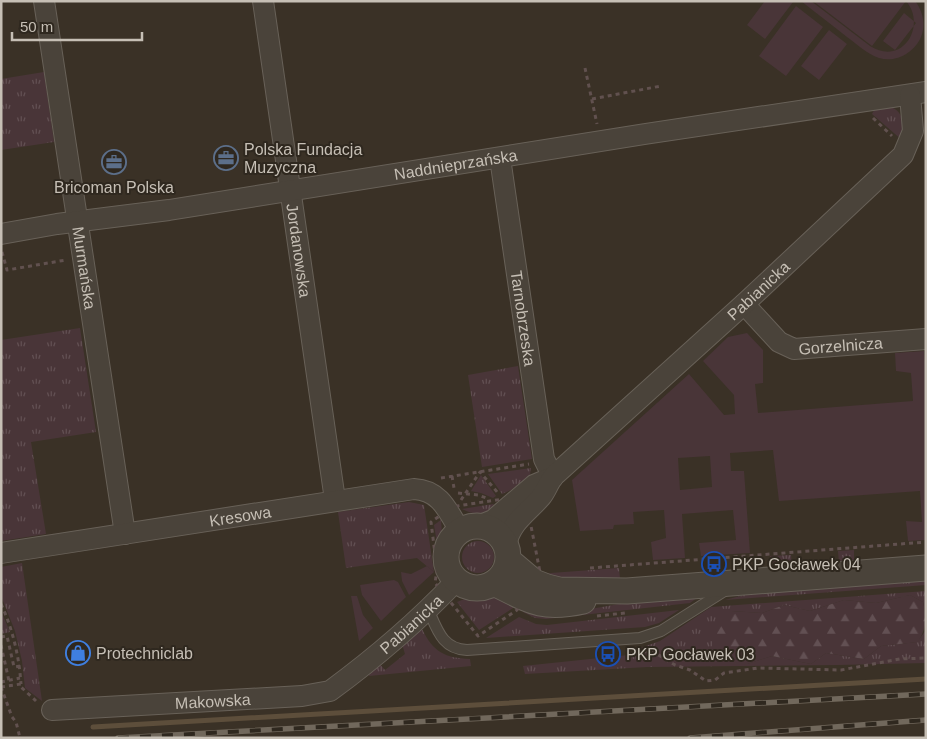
<svg xmlns="http://www.w3.org/2000/svg" width="927" height="739" viewBox="0 0 927 739" font-family="Arial,sans-serif">
  <style>
    .grass { fill: url(#grass-tufts) }
    .forest { fill: url(#forest-firs) }
    .green { fill: #493538; fill-rule: evenodd }
    .lines { fill: none; stroke-linecap: round; stroke-linejoin: round }
    .stream { stroke: #5d4e3b; stroke-width: 5 }
    .service-casing { stroke: #686158; stroke-width: 12 }
    .minor-casing { stroke: #686158; stroke-width: 22 }
    .tertiary-casing { stroke: #686158; stroke-width: 27 }
    .path { stroke: #61514f; stroke-width: 3; stroke-dasharray: 4 4; stroke-linecap: butt }
    .service { stroke: #4a433a; stroke-width: 10 }
    .minor { stroke: #4a433a; stroke-width: 20 }
    .tertiary { stroke: #4a433a; stroke-width: 25 }
    .rail-casing { stroke: #71685c; stroke-width: 5.5 }
    .rail { stroke: #2f281f; stroke-width: 4; stroke-dasharray: 11; stroke-linecap: butt }
    .labels { text-anchor: middle; stroke-width: 4; stroke-linejoin: round; paint-order: stroke }
    .poi-label { font-size: 16px; fill: #c6bfb5; stroke: #2f281f; text-anchor: start }
    .street-label { font-size: 16px; fill: #c6bfb5; stroke: #2f281f }
  </style>
  <defs>
    <pattern id="grass-tufts" width="24" height="20" patternUnits="userSpaceOnUse" patternTransform="scale(1.25)"><rect width="24" height="20" fill="#493538"/><path d="M3 7l-1-3M5 7V3M7 7l1-3M15 17l-1-3M17 17v-4M19 17l1-3" fill="none" stroke="#625053"/></pattern>
    <pattern id="forest-firs" width="22" height="20" patternUnits="userSpaceOnUse" patternTransform="scale(1.25)"><rect width="22" height="20" fill="#493538"/><path d="M5 1l3.5 6h-7zM16 11l3.5 6h-7z" fill="#625053"/></pattern>
  </defs>
  <rect width="100%" height="100%" fill="#3a3126"/>
  <path class="grass" d="M44 72 54 142 1 150V79Z
    M889 106C905 112 904 125 902 140L872 114 875 108Z
    M80 328 96 432 31 442 46 534 1 541V340Z
    M518 366 532 459 482 467 468 375Z
    M531 468 530 475 511 490 502 494 488 474Z
    M481 475 496 496 493 498 481 493 471 491Z
    M409 502 424 505 434 572 417 558 346 568 338 512Z
    M493 504 498 508C484 514 476 516 462 509Z
    M441 520 442 534 438 549 434 525Z
    M462 557a16 16 0 1 1 32 0a16 16 0 1 1-32 0Z
    M854 550V562L839 563 838 551Z
    M791 555 792 565 790 566 771 564 770 556Z
    M22 563 42 701 25 688 22 661 15 631 1 596V567Z
    M619 568 620 579 566 583 544 575 551 573Z
    M926 579V585L725 600 751 593Z
    M926 591V614L923 602 910 595 876 603 844 600 810 611 784 605 762 613 731 611 747 664 772 656 811 664 826 653 864 659 881 646 917 642 926 630V663L837 665 647 667 525 674 523 666 629 655 640 648 660 641 711 607Z
    M490 595C500 596 508 597 513 608L479 630 457 602 467 598Z
    M698 597 690 603 546 619 535 618 523 612 525 607 568 613 636 601Z
    M679 610 659 623 645 627 486 638 519 617 536 624 547 625Z
    M1 611 10 632 1 634Z
    M418 629H422C433 652 445 658 470 659L471 666 369 676 370 672 379 663 385 670 405 654 402 644Z"/>
  <path class="forest" d="M910 595 923 602C927 620 927 626 918 642L881 646 864 659 826 653 811 664 772 656 747 664H715L711 630 731 611 762 613 784 605 810 611 844 600 876 603Z"/>
  <path class="green" d="M765 1 793 2 765 39 747 25Z
    M801 1H811L870 46C903 67 927 25 906 1H915C923 11 926 25 921 37 914 53 896 63 879 58 867 54 857 44 847 37 832 25 816 13 801 1Z
    M813 1H906L872 46Z
    M796 6 823 27 786 76 759 56Z
    M904 13 916 23 895 50 883 41Z
    M829 30 847 44 819 80 801 66Z
    M747 333 763 350V383L755 384 758 413 913 401 911 373 896 371 895 353 924 351 926 372V540L908 541 906 521 922 522 920 491 779 501 773 450 730 453 731 471H744L750 553 701 556 699 543 736 540 733 510 682 514 685 558 653 560 651 542 666 538 664 510 633 512 634 524 614 525 613 529 580 531 572 480 689 374 724 415 735 414 734 395 703 361 728 337ZM710 456 712 487 680 490 678 458Z
    M427 566 434 572 409 595 402 581 401 572 411 574Z
    M394 580 398 582 406 597 381 621 362 595 360 585Z
    M351 596H357L363 615 373 628 359 641Z"/>
  <g class="lines">
    <path class="stream" d="M93 727 926 679"/>
    <defs>
      <path id="service" d="M428 609C437 629 442 649 467 650L640 638 661 631 726 590"/>
      <g id="minor">
        <path id="s1" d="M44 1 125 534"/>
        <path id="s2" d="M263 1 335 500"/>
        <path id="s3" d="M500 158 544 459 553 477"/>
        <path id="s4" d="M1 234 57 224 169 210 645 134 926 92"/>
        <path id="s5" d="M744 304 779 342 794 349 926 339"/>
        <path d="M478 526 493 520 534 485 553 477"/>
        <path id="s6" d="M506 544C512 521 526 514 541 497 547 490 549 480 556 474L744 304 903 155 913 131 910 95"/>
        <path id="s7" d="M1 553 414 489C440 490 448 511 460 531"/>
        <path id="s8" d="M52 710 302 696 330 691C375 658 418 621 456 581"/>
      </g>
      <path id="tertiary" d="M446 557a31 31 0 1 1 62 0a31 31 0 1 1-62 0Z
        M508 560 534 582 547 587 559 590 627 591 926 568
        M494 583C530 601 542 610 583 601"/>
    </defs>
    <use href="#service" class="service-casing"/>
    <use href="#minor" class="minor-casing"/>
    <use href="#tertiary" class="tertiary-casing"/>
    <path class="path" d="M585 68 597 124
      M592 99 661 86
      M873 118 892 136
      M2 252 7 270 66 260
      M452 476 454 488
      M441 478 529 464
      M458 493 478 495 489 499
      M503 499 522 516 531 526 540 572 517 610 478 636 435 583 437 570 431 522 448 510 457 506Z
      M461 500 480 472 498 493
      M590 568 926 542
      M1 604C13 630 19 656 21 684
      M597 616 625 613
      M1 637 7 636 14 667 20 666
      M1 645 9 681
      M643 651 657 654 675 665 690 670 706 681 715 680 724 673 758 668 841 670 900 659 926 658
      M1 682 20 678
      M1 687 21 684V687L36 701
      M1 687 12 717 16 722 20 738"/>
    <use href="#service" class="service"/>
    <use href="#minor" class="minor"/>
    <use href="#tertiary" class="tertiary"/>
    <defs>
      <path id="rail" d="M118 738 926 694
        M690 738 926 720"/>
    </defs>
    <use href="#rail" class="rail-casing"/>
    <use href="#rail" class="rail"/>
  </g>
  <defs>
    <symbol id="office-ring" viewBox="-11 -11 22 22"><circle r="9.5" fill="#2f281f" stroke="#5c6f8a" stroke-width="1.5"/><path d="M-6-3h4V-5.5h4V-3h4V5H-6ZM-1-4.5V-3h2v-1.5ZM-6 0V1H6V0Z" fill="#5c6f8a"/></symbol>
    <symbol id="bus-ring" viewBox="-11 -11 22 22"><circle r="9.5" fill="#2f281f" stroke="#1a4fb4" stroke-width="1.5"/><path d="M-5-6H5V4H4V6H2V4H-2V6H-4V4H-5ZM-3.5-4V0h7V-4ZM-3.5 1.2v1.5H-2V1.2ZM2 1.2v1.5H3.5V1.2Z" fill="#1a4fb4"/></symbol>
    <symbol id="shop-ring" viewBox="-11 -11 22 22"><circle r="9.5" fill="#2f281f" stroke="#3f7fe0" stroke-width="1.5"/><path d="M-5-2.5h2.3a2.7 3.5 0 0 1 5.4 0H5L5.5 6h-11ZM-1.5-2.5h3a1.5 2.3 0 0 0-3 0Z" fill="#3f7fe0"/></symbol>
  </defs>
  <g fill-rule="evenodd">
    <use href="#office-ring" x="212" y="144" width="28" height="28"/>
    <use href="#office-ring" x="100" y="148" width="28" height="28"/>
    <use href="#bus-ring" x="700" y="550" width="28" height="28"/>
    <use href="#shop-ring" x="64" y="639" width="28" height="28"/>
    <use href="#bus-ring" x="594" y="640" width="28" height="28"/>
  </g>
  <g class="labels">
    <g class="poi-label">
      <text x="244" y="155">Polska Fundacja<tspan x="244" dy="18">Muzyczna</tspan></text>
      <text x="114" y="193" text-anchor="middle">Bricoman Polska</text>
      <text x="732" y="570">PKP Gocławek 04</text>
      <text x="96" y="659">Protechniclab</text>
      <text x="626" y="660">PKP Gocławek 03</text>
    </g>
    <g class="street-label">
      <text dy="6" stroke="none"><textPath href="#s4" startOffset="460">Naddnieprzańska</textPath></text>
      <text dy="6" stroke="none"><textPath href="#s2" startOffset="252">Jordanowska</textPath></text>
      <text dy="6" stroke="none"><textPath href="#s1" startOffset="270">Murmańska</textPath></text>
      <text dy="6" stroke="none"><textPath href="#s6" startOffset="360">Pabianicka</textPath></text>
      <text dy="6" stroke="none"><textPath href="#s3" startOffset="162">Tarnobrzeska</textPath></text>
      <text dy="6" stroke="none"><textPath href="#s5" startOffset="115">Gorzelnicza</textPath></text>
      <text dy="6" stroke="none"><textPath href="#s7" startOffset="242">Kresowa</textPath></text>
      <text dy="6" stroke="none"><textPath href="#s8" startOffset="384">Pabianicka</textPath></text>
      <text dy="6" stroke="none"><textPath href="#s8" startOffset="161">Makowska</textPath></text>
    </g>
  </g>
  <rect width="927" height="739" fill="none" stroke="#c6bfb5" stroke-width="5"/>
  <path d="M12 32v8h130v-8" fill="none" stroke="#c6bfb5" stroke-width="2.5"/>
  <text x="20" y="32" font-size="15" fill="#c6bfb5" stroke="#2f281f" stroke-width="4" paint-order="stroke">50 m</text>
</svg>
